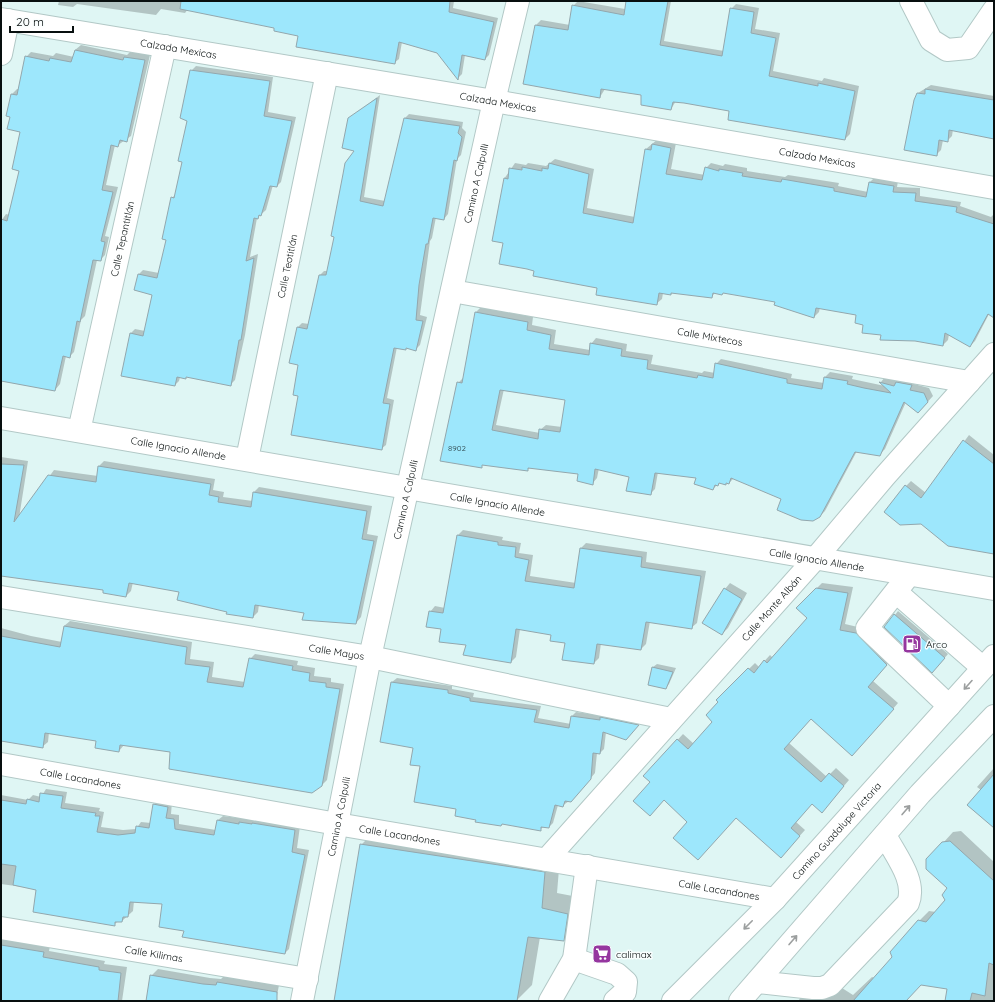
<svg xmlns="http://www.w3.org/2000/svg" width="995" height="1002" viewBox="0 0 995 1002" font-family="Quicksand,sans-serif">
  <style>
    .shadow { fill: #0003; fill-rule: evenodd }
    .building { fill: #9de7fc; stroke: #93a7ad; fill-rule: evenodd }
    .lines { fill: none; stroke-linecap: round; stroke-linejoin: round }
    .minor-casing { stroke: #b2c8c6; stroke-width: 24 }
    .major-casing { stroke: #b2c8c6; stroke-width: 24 }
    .minor { stroke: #fff; stroke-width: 22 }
    .major { stroke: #fff; stroke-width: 22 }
    .oneway { stroke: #9c9f9f }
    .labels { text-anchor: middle; stroke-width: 3; stroke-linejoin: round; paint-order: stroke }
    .number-label { font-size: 8px; fill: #2d454a }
    .street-label { font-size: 10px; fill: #080f0f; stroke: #fafefe }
    .poi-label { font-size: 10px; fill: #080f0f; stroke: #fafefe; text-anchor: start }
  </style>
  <rect width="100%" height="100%" fill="#dff6f4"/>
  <path class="shadow" d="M59 1H454L453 8 498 18 489 55 485 59 465 55 462 74 458 78 438 52 402 42 399 59 394 63 275 27 188 9 185 13 161 9 156 15 77 4 73 7 58 5Z
    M578 1 625 9 627 1H671L664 41 724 51 731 9 736 4 759 8 755 29 780 33 773 71 822 81 824 78 859 86 850 134 845 139 730 110 676 101 671 109 642 94 605 89 600 97 536 25 541 20 570 25 573 6Z
    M81 45 127 55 130 52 150 55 131 136 118 145H115L106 185 118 187 105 236 109 237 105 255 100 260H97L85 316 81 320 74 352 69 357 66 356 60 384 55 390 1 381V221L6 214 10 215 20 170 22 132 11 116 12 94 17 89H19L26 57 31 52 53 56 56 53 74 57 75 50Z
    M196 66 273 77 268 112 296 117 281 182 277 186 273 185 266 210 257 218 250 257 258 254 245 335 235 380 230 385 188 376 185 378 180 377 179 381 175 385 131 333 135 329 145 331 153 294 135 290 139 274 143 270 159 273 167 239 172 198 176 194 183 161 189 121 191 71Z
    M931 85 994 96V138L953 129 952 136 947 141 943 140 941 150 937 154 906 149 918 93Z
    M380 95 364 197 385 201 405 118 409 114 463 122 462 128 466 132 461 155 457 159 448 214 444 219 436 217 432 238 430 241 420 315 427 317 420 345 416 349 397 347 387 398 394 400 386 445 381 449 299 396V364L290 362 298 327 302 323 309 324 320 275 324 271H328L356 150 349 119Z
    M658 139 676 143 671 169 705 175 706 168 711 163 723 166 725 164 747 168V171L785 177 788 175 839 183 838 186 868 192 870 182 875 177 898 181 897 187 920 188V196L961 202 960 206 991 217 994 214V317L989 314 975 341 970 346 949 334 948 340 943 345 883 334 864 324 857 314 820 307 819 312 814 317 776 301 723 292H716L711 297 673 292 671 294 663 293 662 299 656 304 535 271 504 242V179L515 163 526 165 528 163 546 166 555 159 594 169 587 208 635 217 646 149Z
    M481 307 533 317 532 325 556 330 554 344 590 350 591 344 596 338 627 344 626 351 653 355 651 364 702 373 704 371 715 373 716 364 721 359 792 374 791 378 824 383 825 377 830 372 853 376 852 379 885 386 881 382 885 377 916 380 914 384 929 388 933 396 923 407 906 402 885 449 880 454 857 451 825 511 819 517 783 498 734 478 729 483 720 482 713 489 697 477 658 472 655 489 650 494 630 476 599 468 597 478 592 484 579 473 531 467 527 470 483 464 481 466 458 383 464 377 476 312ZM504 389 566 399 562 427 546 425 540 430V433L496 425Z
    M969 435 994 455V553L948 545 906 486 911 481 926 493Z
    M1 457 28 461 19 518 54 470 98 476 99 466 104 461 215 479 213 490 224 492 223 497 253 501 254 492 259 487 372 506 367 534 378 536 361 617 356 623 259 604 258 612 253 617 228 611 180 591 133 582 131 591 126 596 104 589 1 574Z
    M463 530 503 537 502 540 521 543 519 553 533 555 530 576 576 583 581 548 586 543 647 552 646 562 706 571 697 623 691 628 650 621 646 644 641 649 601 643 599 658 594 663 566 642 552 634 520 629 516 657 511 662 468 645 442 628 430 612 435 606 445 608 458 535Z
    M730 583 747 593 728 628 722 634 725 589Z
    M822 583 853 587 845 624 862 628 892 658 873 681 898 703 858 749 811 718 789 743 827 777 836 768 849 780 827 806 812 803 796 822 805 830 786 851 736 817 688 822 644 776 683 734 694 744 714 722 719 702 717 700 755 663 759 667 770 655 773 658 808 618 797 608Z
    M898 611 948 654 936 668 895 615Z
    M70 621 192 642 190 659 214 662 212 677 245 682 250 659 255 654 298 661 297 665 315 668 314 676 331 678V682L344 684 327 780 321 786 171 752 124 745 119 751 97 740 49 732 48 742 42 747 1 735V628L31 636 62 642 64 626Z
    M657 664 676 668 669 684 666 687 649 684 653 667Z
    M397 678 452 686V689L474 693 473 697 541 706 538 718 571 724 572 716 576 712 642 721 630 734 606 732 604 749 600 753H597L595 773 575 797 562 806 558 805 553 823 549 827 544 826 540 830 503 823 501 825 477 819 457 808 421 765 414 747 381 741 392 682Z
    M994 768V818L981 790 977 787Z
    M46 789 67 792 65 803 100 808 99 811 104 812 101 827 123 830 136 829 141 822 151 823 154 804 159 800 172 802 171 814 179 815V824L216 830 218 820 223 816 300 826 297 848 309 850 289 949 285 953 185 930 164 904 134 901 133 911 122 921H118L114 925 37 889 1 884V795L28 800 33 795 41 797Z
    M377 829 560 857 557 893 583 898 579 925 564 940 540 937 532 985 516 1001H335L361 845Z
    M961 831 994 862V1001H946L948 988 921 984 905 1001H798L808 989 842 988 853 995 872 977 875 978 894 957 919 921 929 911 936 912 947 901 948 888 943 843 953 832Z
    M1 938 50 946 49 951 105 961 104 964 127 967 122 1001H1Z
    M158 969 210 978 221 979 224 976 279 985 276 1001H147L151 976Z"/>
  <path class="building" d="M181 1H450L449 12 494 22 485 60 462 55 458 80 437 53 399 42 395 64 296 47 298 36 274 31V28L180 9Z
    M626 1H668L660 45 722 56 730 8 754 12 751 33 776 38 769 76 818 86V83L855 91 845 140 728 120 729 111 684 103 673 102 671 110 641 105V95L601 89 600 98 523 84 535 25 568 30 572 5 624 15Z
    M75 50 123 60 124 57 145 60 127 142 120 140 118 147 111 145 102 190 113 192 101 241 105 242 101 261 93 260 80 322 77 321 70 358 63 356 55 391 1 381V219L7 221 19 171 12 169 20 132 7 129 10 117 6 116 11 94 17 95 25 56 49 61 50 58 71 62Z
    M190 70 270 81 264 116 292 121 277 187 270 186 261 216 259 215 258 219 254 218 246 261 254 258 241 340H239L231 386 186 377V379L177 377 175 386 121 376 130 333 143 336 152 295 134 290 138 274 157 278 166 240 162 239 171 197 174 198 182 162 178 161 187 121 180 118Z
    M925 89 994 100V139L949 130 948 142 939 140 937 156 904 150 914 100 917 93 925 94Z
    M377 98 360 201 383 206 404 118 460 126 458 133 462 137 457 161 454 160 444 220 433 218 428 244H426L419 285 416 320 423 321 416 351 406 348V350L394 348 383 403 390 404 382 450 291 435 298 396 293 395 298 365 289 363 297 327 307 329 319 275H326L334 237 331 236 343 174 345 163 354 151 342 148 348 118Z
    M652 144 671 148 666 174 702 180 705 167 719 171V169L743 173 742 176 781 182 782 179 834 188V191L866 197 869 182 894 186 893 192 916 193 915 201 957 207 956 212 994 224V318L988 314 970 347 945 333 943 346 915 341 880 340 881 335 862 333 863 325 855 323 856 315 816 308 814 318 774 305 775 302 723 293 722 295 713 293 712 298 671 293V295L659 293 657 305 596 295 597 288 533 276 534 271 527 269 499 264 503 243 492 241 504 178 508 179 509 168 522 170V167L542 171V168L548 169 549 163 589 174 583 213 633 223 645 149 651 150Z
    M475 312 528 322 527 330 551 335 549 349 589 355 590 343 622 349 621 356 648 360 647 369 697 378 698 375 713 378 715 363 787 379V383L822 389 824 377 848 381 847 384 864 388 891 393 879 382 894 386 896 382 912 385 910 390 924 393 928 402 918 413 904 402 880 456 855 452 820 517 813 521 801 520 777 510 781 499 731 478 729 484 726 483V485L719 483 718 486 715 485 713 490 694 484 696 478 655 473 651 495 626 491 629 477 595 469 593 485 577 481 578 474 528 468V471L482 465V468L440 461 457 382 462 383ZM500 390 565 400 560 432 539 429 538 439 492 430Z
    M963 440 994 464V554L948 546 921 524 900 525 884 512 905 485 921 498Z
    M1 464 24 465 14 522 48 475 96 482 98 466 211 484 209 495 219 497 218 502 251 507 253 492 367 511 362 539 374 541 356 624 302 620 304 613 255 605 253 618 226 614 227 612 177 600 179 592 129 583 126 597 103 593V590L1 576Z
    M457 535 498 542V545L516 547 515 557 529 560 525 581 574 588 580 548 642 557 641 567 701 576 692 629 646 622 641 650 597 644 594 664 562 660 565 643 550 641 551 635 516 629 511 663 463 655 466 645 439 642 441 629 426 627 429 611 443 613Z
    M724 588 742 599 722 635 702 623Z
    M816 588 848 593 840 630 856 633 887 665 868 687 894 709 852 756 811 719 784 749 821 782 829 773 844 786 822 813 812 804 791 828 800 836 781 858 736 818 698 860 673 838 687 822 664 800 650 816 633 801 650 782 643 776 677 739 688 749 712 722 706 715 718 702 716 700 748 668 754 673 764 660 767 663 807 618 796 608Z
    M894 614 945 658 932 673 884 627Z
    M64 626 187 647 185 664 210 667 207 682 243 687 249 658 293 666 292 670 310 673 309 681 326 683V687L340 689 322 786 312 793 169 769 170 752 120 745 119 752 95 748 96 741 45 733 43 748 1 741V636L60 647Z
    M652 667 673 672 666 689 648 685Z
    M391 682 448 690V693L470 698V701L537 710 534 722 569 728 571 716 600 720V717L639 725 626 740 603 732 600 754 593 753 591 779 571 802 565 801 563 807 555 805 549 828 541 827V831L502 824 501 826 475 822 476 820 455 816 456 809 414 802 420 766 410 765 413 748 380 742Z
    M994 774V828L967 805Z
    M40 793 63 796 61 808 96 813 95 816H100L97 832 118 835 135 833 136 826 149 828 153 804 168 807 166 818 174 819 175 829 214 835 217 820 239 824V822L252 824V823L295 830 292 852 305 855 285 954 182 937 184 931 159 927 162 904 130 902 128 917H123L122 922H115V926L33 912 36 890 13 885 16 866 1 864V800L26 804 27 799 39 802Z
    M950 841 994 881V965L989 963 985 996 972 993 970 1001H945L947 989 921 985 906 1001H853L892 957 890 952 918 920 926 922 945 900 942 895 947 888 926 869V859L942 842Z
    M360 844 545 872 542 908 568 914 564 941 528 937 517 1001H334Z
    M1 945 44 952 43 957 99 967V970L121 973 118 1001H1Z
    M150 975 203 984 216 985 217 982 277 992V1001H146Z"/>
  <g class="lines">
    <defs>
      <g id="minor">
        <path d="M911 1 931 40 947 50 968 48 994 10"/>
        <path id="s1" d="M1 19 494 101 994 188"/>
        <path d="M1 54 8 20"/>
        <path id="s2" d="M452 291 969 382"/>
        <path id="s3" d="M1 418C332 473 662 535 994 589"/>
        <path id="s4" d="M79 431 165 46"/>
        <path id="s5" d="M247 459 327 73"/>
        <path d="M909 575 867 628 949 706"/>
        <path d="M896 592 983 668"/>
        <path id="s6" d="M1 597 370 657 671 719"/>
        <path id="s7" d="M1 764 337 824 775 899"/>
        <path id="s8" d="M546 860 814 560 885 476 994 354"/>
        <path id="s9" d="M1 928 307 979"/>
        <path d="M574 959 617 974 626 982 625 992 615 1001"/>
        <path d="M757 982 813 988H822L830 985 908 903C917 881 895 855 885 835"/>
        <path id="s10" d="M302 1001 370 657 494 101 518 1"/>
        <path d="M550 1001 574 959 587 866"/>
      </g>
      <g id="major">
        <path id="s11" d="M673 1001 775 899 994 656"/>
        <path d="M740 1001 920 794 994 716"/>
      </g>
    </defs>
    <use href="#minor" class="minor-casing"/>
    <use href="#major" class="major-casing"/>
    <use href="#minor" class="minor"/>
    <use href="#major" class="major"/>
  </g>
  <defs><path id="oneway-shaft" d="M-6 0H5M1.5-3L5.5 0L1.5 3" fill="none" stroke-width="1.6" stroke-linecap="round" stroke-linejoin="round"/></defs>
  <g class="oneway">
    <use href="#oneway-shaft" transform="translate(968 685) rotate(132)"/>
    <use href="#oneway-shaft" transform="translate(906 810) rotate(-49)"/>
    <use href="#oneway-shaft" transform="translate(748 925) rotate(135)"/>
    <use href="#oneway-shaft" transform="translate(793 940) rotate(-49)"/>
  </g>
  <defs>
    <symbol id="fuel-square" viewBox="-11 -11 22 22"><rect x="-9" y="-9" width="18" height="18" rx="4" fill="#95369f" stroke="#fafefe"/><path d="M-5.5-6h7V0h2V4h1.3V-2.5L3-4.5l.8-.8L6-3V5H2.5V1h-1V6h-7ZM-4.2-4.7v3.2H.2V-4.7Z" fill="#fff"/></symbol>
    <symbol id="supermarket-square" viewBox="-11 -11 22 22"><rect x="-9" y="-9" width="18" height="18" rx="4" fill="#95369f" stroke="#fafefe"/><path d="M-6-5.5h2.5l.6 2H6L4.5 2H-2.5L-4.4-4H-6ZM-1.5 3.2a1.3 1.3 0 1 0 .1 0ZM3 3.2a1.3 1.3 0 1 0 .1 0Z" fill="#fff"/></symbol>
  </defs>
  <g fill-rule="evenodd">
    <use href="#fuel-square" x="901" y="633" width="22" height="22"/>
    <use href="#supermarket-square" x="591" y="943" width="22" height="22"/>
  </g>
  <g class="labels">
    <g class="number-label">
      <text x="457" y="451">8902</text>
    </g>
    <g class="street-label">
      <text dy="4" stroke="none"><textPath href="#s1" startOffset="180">Calzada Mexicas</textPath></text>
      <text dy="4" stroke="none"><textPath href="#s1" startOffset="504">Calzada Mexicas</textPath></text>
      <text dy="4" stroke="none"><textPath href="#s1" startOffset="828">Calzada Mexicas</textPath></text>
      <text dy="4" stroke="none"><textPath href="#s10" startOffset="836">Camino A Calpulli</textPath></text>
      <text dy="4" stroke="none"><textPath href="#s4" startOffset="197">Calle Tepantitlán</textPath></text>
      <text dy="4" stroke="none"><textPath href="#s5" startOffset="197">Calle Teotitlán</textPath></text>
      <text dy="4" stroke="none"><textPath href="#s2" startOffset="262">Calle Mixtecos</textPath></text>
      <text dy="4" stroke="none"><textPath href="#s3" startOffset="180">Calle Ignacio Allende</textPath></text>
      <text dy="4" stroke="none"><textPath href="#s10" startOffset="512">Camino A Calpulli</textPath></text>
      <text dy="4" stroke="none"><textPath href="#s3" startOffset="504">Calle Ignacio Allende</textPath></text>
      <text dy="4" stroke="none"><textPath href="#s3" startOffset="828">Calle Ignacio Allende</textPath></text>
      <text dy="4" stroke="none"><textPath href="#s8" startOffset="338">Calle Monte Albán</textPath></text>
      <text dy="4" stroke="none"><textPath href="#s6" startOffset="340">Calle Mayos</textPath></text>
      <text dy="4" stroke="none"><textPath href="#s7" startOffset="81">Calle Lacandones</textPath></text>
      <text dy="4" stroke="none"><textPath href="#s10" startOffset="188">Camino A Calpulli</textPath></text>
      <text dy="4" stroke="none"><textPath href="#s11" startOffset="236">Camino Guadalupe Victoria</textPath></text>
      <text dy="4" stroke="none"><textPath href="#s7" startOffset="405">Calle Lacandones</textPath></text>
      <text dy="4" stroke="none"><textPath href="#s7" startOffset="729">Calle Lacandones</textPath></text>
      <text dy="4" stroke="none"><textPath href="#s9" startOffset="155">Calle Kilimas</textPath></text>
    </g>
    <g class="poi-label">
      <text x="926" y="648">Arco</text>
      <text x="616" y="958">calimax</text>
    </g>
  </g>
  <rect width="995" height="1002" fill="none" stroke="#080f0f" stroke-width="4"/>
  <path d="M10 26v6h63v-6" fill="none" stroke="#080f0f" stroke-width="2"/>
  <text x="16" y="26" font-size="12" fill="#080f0f" stroke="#fafefe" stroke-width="3" paint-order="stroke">20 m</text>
</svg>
